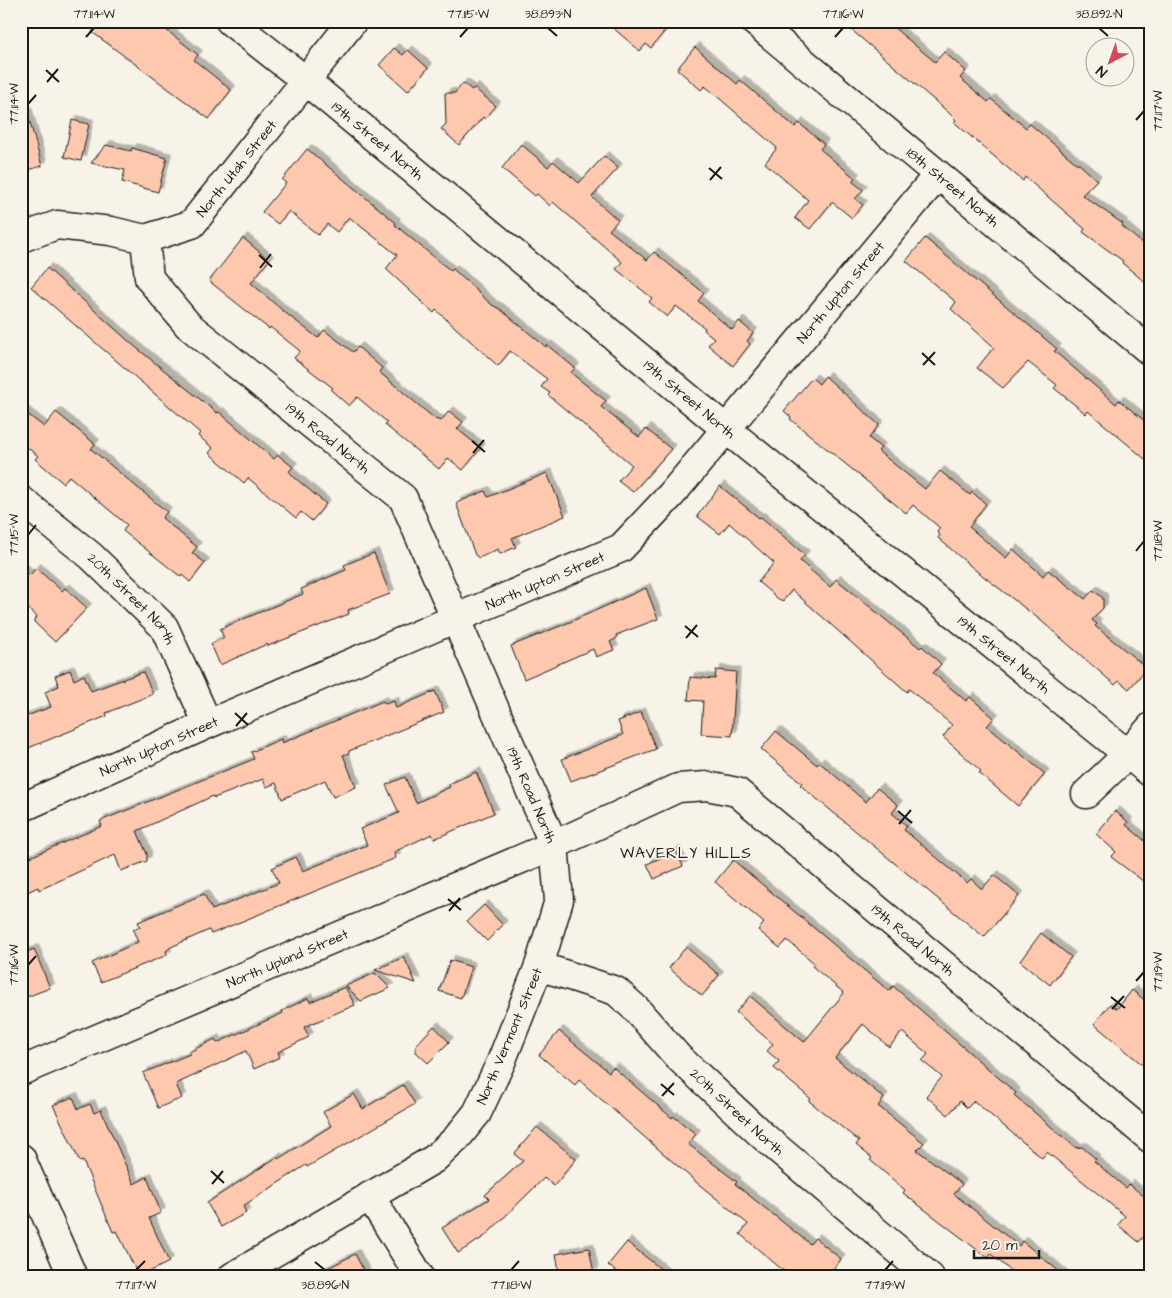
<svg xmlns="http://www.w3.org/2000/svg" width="1172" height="1298" viewBox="0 0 1172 1298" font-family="'Architects Daughter',sans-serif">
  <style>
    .building { fill: #fdc8ae; stroke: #1c1c1c; filter: url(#shadow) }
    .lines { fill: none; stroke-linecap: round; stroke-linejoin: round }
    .minor-casing { stroke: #1c1c1c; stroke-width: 31 }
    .minor { stroke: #f7f3e8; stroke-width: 28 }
    .ticks { fill: none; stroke: #1c1c1c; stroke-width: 2 }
    .labels { text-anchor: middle; stroke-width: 4; stroke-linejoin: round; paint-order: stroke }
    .street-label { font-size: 14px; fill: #1c1c1c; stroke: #f7f3e8 }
    .neighbourhood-label { font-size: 15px; letter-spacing: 1px; fill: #1c1c1c; stroke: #f7f3e8 }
    .neatline { fill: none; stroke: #1c1c1c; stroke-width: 2 }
    .ticks-label { font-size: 12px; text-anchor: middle; fill: #1c1c1c }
  </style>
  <defs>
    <filter id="shadow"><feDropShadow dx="4.5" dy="-4.5" stdDeviation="0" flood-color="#0004"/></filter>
  </defs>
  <rect width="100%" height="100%" fill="#f7f3e8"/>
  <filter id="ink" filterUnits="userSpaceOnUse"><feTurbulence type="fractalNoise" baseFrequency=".02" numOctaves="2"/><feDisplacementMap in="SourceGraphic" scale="10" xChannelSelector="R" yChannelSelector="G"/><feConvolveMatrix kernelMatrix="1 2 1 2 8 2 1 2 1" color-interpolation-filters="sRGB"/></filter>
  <g filter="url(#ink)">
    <path class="building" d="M101 21H155L198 55 194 60 231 90 209 119 92 32Z
      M605 21H673L651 48 646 44 640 51Z
      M841 21H886L935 62 944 52 966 71 960 78 988 102 991 99 1026 128 1030 124 1076 163H1078L1097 180 1082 195 1123 224 1122 226 1151 251V287L1122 263 1123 261 1083 232 1085 229 1025 177 1023 181 954 122 956 120 948 112Z
      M695 47 737 84 740 80 795 127 799 123 824 144 820 149 855 178 852 181 863 190 855 199 863 205 852 218 832 202 810 229 795 218 808 200 765 163 777 148 705 86 701 90 677 69Z
      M394 48 403 55 408 50 428 68 408 91 379 65Z
      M463 83 472 90 474 88 496 106 485 119 483 117 459 145 441 129 446 124 445 93H455Z
      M27 111 42 166 21 172V112Z
      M72 120 89 124 81 161 64 157Z
      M521 144 548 167 553 161 579 183 604 156 618 168 592 197 618 220 609 230 647 260 654 252 704 293 698 301 732 330 739 321 753 333 747 341 750 344 733 366 708 345 714 338 704 330 705 328 676 306 667 317 649 302 652 298 616 269 622 262 553 202 550 206 537 194 535 196 502 168Z
      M106 145 131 151 132 148 167 158 158 192 122 182 125 170 91 163Z
      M307 149 389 217 396 223 395 225 451 271 453 269 492 305 500 309 546 347 547 345 575 368 571 373 606 401 601 407 639 437 646 429 671 449 633 492 618 481 632 465 548 395 550 393 541 387 547 379 510 351 498 366 436 310 434 313 386 269 397 255 349 217 337 232 327 224 318 235 289 211 278 224 262 212 286 183 282 180Z
      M243 238 269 260 251 283 283 311 318 338 324 330 353 352 358 347 382 368 379 372 435 419 441 421 449 411 463 422 457 429 481 448 463 470 448 458 439 469 385 425 387 422 357 397 349 406 331 390 333 388 294 358 300 351 270 327 269 329 209 281Z
      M925 238 1037 332 1057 349 1054 351 1116 404 1119 400 1151 426V464L1088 411 1086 414 1054 388 1057 385 1028 362 1003 388 977 368 994 347 951 309 956 302 906 261Z
      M47 268 133 345 217 413 219 412 274 459 278 455 293 467 289 471 294 477 326 504 312 521 301 512 296 518 248 478 244 483 209 453 213 448 198 436 200 433 31 287Z
      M825 376 879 425 869 438 881 448 878 451 925 489 940 471 970 495 972 492 986 504 969 527 1006 558 1013 549 1043 576 1048 570 1085 599 1093 590 1103 598V608L1092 620 1097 624 1095 626 1147 668 1129 689 1119 681 1115 685 1039 619 974 569 938 538 940 535 937 532 940 528 913 505 906 513 790 419 791 417 784 411 812 378 819 384Z
      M21 409 44 427 56 412 95 444 91 449 167 512 162 518 197 547 192 553 205 563 190 582 182 575 181 577 123 531 127 525 69 476 63 483 35 459 38 456 21 442Z
      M547 473 565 516 512 538 516 547 500 554 498 549 479 558 475 555 456 503 485 491 488 497Z
      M720 486 759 518 761 517 805 555 800 561 830 587 836 579 920 648 922 646 941 664 933 673 966 701 970 697 994 718 987 726 1045 774 1018 806 979 773 981 771 943 737 952 725 909 689 907 692 792 590 782 602 758 582 774 563 729 523 720 534 697 516Z
      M374 553 390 594 348 610 349 614 268 646 267 644 220 665 211 644 224 638 220 629 303 594 301 589 346 570 344 565Z
      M21 567 30 575 36 568 62 591 65 588 87 608 55 642 34 622 37 617 21 603Z
      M646 588 658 619 616 635 617 638 610 642 614 650 596 657 593 649 524 679 511 646 570 622Z
      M70 670 74 680 84 675 91 691 143 672 153 694 106 713 107 716 21 751V718L51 707 45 692 59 686 55 676Z
      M716 670 736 672 732 736 701 734 703 701 688 700 690 677 715 679Z
      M435 691 444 712 349 751V753L343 755 356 787 333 797 325 780 282 799 276 783 266 787 263 779 214 798 213 796 137 831 147 854V861L121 871 115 855 39 890 38 887 21 895V861L102 826 100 821 254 759 251 752 281 739 282 743 383 701 385 704 394 701 396 708Z
      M641 712 656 749 571 781 562 759 623 735 618 721Z
      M776 731 817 765 819 762 866 802 877 788 898 805 892 813 907 826 904 830 967 883 971 879 982 889 994 875 1019 896 984 937 800 785 802 783 761 749Z
      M476 772 494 813 434 839 432 834 394 852 396 858 211 934 209 930 171 947 166 951 167 955 101 982 92 963 138 942 133 930 140 927 138 922 204 894 212 910 279 883 272 868 296 857 303 871 367 845 360 829 399 813 386 785 405 777 416 803 450 787 449 784Z
      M1115 811 1128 822 1126 825 1151 846V887L1111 857 1116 852 1096 834Z
      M676 851 683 866 654 879 647 864Z
      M733 860 889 991 893 986 1016 1093 1014 1095 1076 1148 1082 1147 1096 1159 1094 1161 1126 1188 1129 1184 1151 1202V1228L1139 1242 1118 1225 1125 1216 1047 1152 1042 1158 974 1101 967 1108 960 1101 948 1115 926 1096 942 1077 922 1061 928 1054 902 1032 889 1047 863 1024 835 1058 884 1098 878 1106 924 1143 917 1150 962 1184 954 1194 1019 1246 1022 1241 1066 1277H1018L991 1254 988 1258 903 1193 905 1190 870 1160 872 1158 856 1145 859 1141 809 1101 811 1099 774 1068 779 1061 767 1051 773 1044 736 1012 750 996 804 1042 844 993 812 966 814 963 787 940 780 948 758 930 764 923 715 882Z
      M484 905 503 925 487 941 467 921Z
      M1041 933 1071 957 1050 985 1020 961Z
      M686 947 719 975 702 996 669 968Z
      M34 949 50 988 21 999V954Z
      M404 957 416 983 375 970Z
      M450 960 471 967 461 998 439 991Z
      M375 973 390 988 361 1001 346 986Z
      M345 987 355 1005 304 1027 309 1037 278 1052 280 1057 254 1069 246 1051 176 1084 182 1098 158 1108 143 1073 190 1054 189 1052 215 1039 217 1043 283 1013 282 1011 308 998 310 1002Z
      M1132 990 1151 1005V1072L1094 1024 1110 1004 1117 1009Z
      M434 1026 449 1042 428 1063 416 1052V1045Z
      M559 1031 609 1072 613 1067 672 1118 673 1116 696 1134 688 1144 737 1182 735 1184 810 1244 815 1238 841 1259 827 1277H791L740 1234 748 1224 696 1182 579 1080 575 1085 539 1055Z
      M403 1085 415 1104 307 1167 306 1165 243 1206 246 1213 221 1227 207 1203 277 1157 278 1159 331 1126 323 1112 354 1094 363 1109Z
      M73 1097 78 1109 90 1104 94 1113 101 1110 134 1184 147 1177 161 1213 149 1218 169 1262 139 1277 117 1231 113 1232 83 1161 80 1162 53 1105Z
      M537 1127 576 1159 554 1186 544 1178 484 1237 458 1253 442 1228 489 1199 485 1195 523 1161 514 1154Z
      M627 1242 671 1277H623L608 1265Z
      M589 1248 594 1273 560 1277 556 1254Z
      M355 1254 367 1277H311Z"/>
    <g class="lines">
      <defs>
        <g id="minor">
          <path id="s1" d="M230 21 306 81 726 429 1151 773"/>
          <path id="s2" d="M754 21 1151 352"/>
          <path id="s3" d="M21 238 57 225 111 231 145 239 192 224 353 21"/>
          <path id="s4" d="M145 239 149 278 188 325 403 498 554 845 559 900 539 966 501 1062 477 1113 456 1139 434 1159 232 1277"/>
          <path id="s5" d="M21 500 91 556 164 627 208 724"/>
          <path d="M1086 794 1128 754 1151 727"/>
          <path id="s6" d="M21 808 208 724 621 548 671 495 937 176"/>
          <path id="s7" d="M539 966 616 991 636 1009 678 1057 763 1136 930 1277"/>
          <path id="s8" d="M21 1071 554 845 678 788 707 786 737 792 1151 1139"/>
          <path d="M21 1158 73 1277"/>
          <path d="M370 1196 420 1277"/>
        </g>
      </defs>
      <use href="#minor" class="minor-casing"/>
      <use href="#minor" class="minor"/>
    </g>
  </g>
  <path class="ticks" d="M548 28 557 36M1099 28 1108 36M86 37 94 28M460 37 468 28M835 37 843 28M46 70 59 82M47 82 58 69M28 104 36 95M1136 120 1144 111M709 168 722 179M710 180 721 167M259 255 272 267M260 268 271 254M922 353 935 365M923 365 935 352M472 441 485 452M473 453 484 440M28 535 36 525M1136 551 1144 541M685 626 698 637M686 638 697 625M235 713 248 725M236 726 247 713M898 811 912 823M899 824 911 810M448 899 461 910M449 911 460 898M28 965 36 956M1136 981 1144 972M1111 997 1125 1008M1112 1009 1124 996M661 1084 674 1095M662 1096 674 1083M211 1171 224 1183M212 1184 223 1171M315 1262 325 1270M136 1270 145 1261M511 1270 519 1261M885 1270 893 1261"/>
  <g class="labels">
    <g class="street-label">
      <text dy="5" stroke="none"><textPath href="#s1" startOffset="190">19th Street North</textPath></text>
      <text dy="5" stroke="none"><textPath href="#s3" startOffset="248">North Utah Street</textPath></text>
      <text dy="5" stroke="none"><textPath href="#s2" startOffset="259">18th Street North</textPath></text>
      <text dy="5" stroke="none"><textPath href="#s6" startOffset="991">North Upton Street</textPath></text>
      <text dy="5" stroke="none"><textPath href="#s1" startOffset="595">19th Street North</textPath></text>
      <text dy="5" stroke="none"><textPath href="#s4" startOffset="280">19th Road North</textPath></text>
      <text dy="5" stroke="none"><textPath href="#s6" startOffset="571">North Upton Street</textPath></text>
      <text dy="5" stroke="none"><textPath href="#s5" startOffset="149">20th Street North</textPath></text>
      <text dy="5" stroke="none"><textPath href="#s1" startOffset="1000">19th Street North</textPath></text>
      <text dy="5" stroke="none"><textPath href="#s6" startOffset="151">North Upton Street</textPath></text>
      <text dy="5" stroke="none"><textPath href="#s4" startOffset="700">19th Road North</textPath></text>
      <text dy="5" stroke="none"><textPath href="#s8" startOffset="1005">19th Road North</textPath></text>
      <text dy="5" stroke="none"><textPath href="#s8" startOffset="289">North Upland Street</textPath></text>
      <text transform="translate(509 1036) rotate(-67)" y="5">North Vermont Street</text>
      <text dy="5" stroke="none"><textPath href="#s7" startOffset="252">20th Street North</textPath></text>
    </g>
    <g class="neighbourhood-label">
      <text x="686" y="858">WAVERLY HILLS</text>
    </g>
  </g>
  <rect width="1172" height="1298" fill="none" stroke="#f7f3e8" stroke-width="55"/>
  <g transform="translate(1110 62) rotate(221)"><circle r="24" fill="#f7f3e8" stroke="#9f9d96"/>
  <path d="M0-4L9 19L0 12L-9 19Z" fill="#d1495b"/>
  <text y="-8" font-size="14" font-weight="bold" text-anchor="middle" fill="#1c1c1c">N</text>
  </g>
  <path d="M974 1250v8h65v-8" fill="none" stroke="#1c1c1c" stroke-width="2.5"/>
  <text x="982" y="1250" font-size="15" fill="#1c1c1c" stroke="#f7f3e8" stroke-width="4" paint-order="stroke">20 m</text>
  <rect x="28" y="28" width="1116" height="1242" class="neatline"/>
  <g class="ticks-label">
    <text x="94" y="18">77.114°W</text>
    <text x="468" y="18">77.115°W</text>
    <text x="548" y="18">38.893°N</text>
    <text x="843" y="18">77.116°W</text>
    <text x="1099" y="18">38.892°N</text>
    <text transform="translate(14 104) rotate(-90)" y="4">77.114°W</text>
    <text transform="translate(1158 111) rotate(-90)" y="4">77.117°W</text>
    <text transform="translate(14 535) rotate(-90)" y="4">77.115°W</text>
    <text transform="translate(1158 541) rotate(-90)" y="4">77.118°W</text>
    <text transform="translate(14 965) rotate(-90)" y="4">77.116°W</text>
    <text transform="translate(1158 972) rotate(-90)" y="4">77.119°W</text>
    <text x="136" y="1289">77.117°W</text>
    <text x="325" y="1289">38.896°N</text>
    <text x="511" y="1289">77.118°W</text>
    <text x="885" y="1289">77.119°W</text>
  </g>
</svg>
